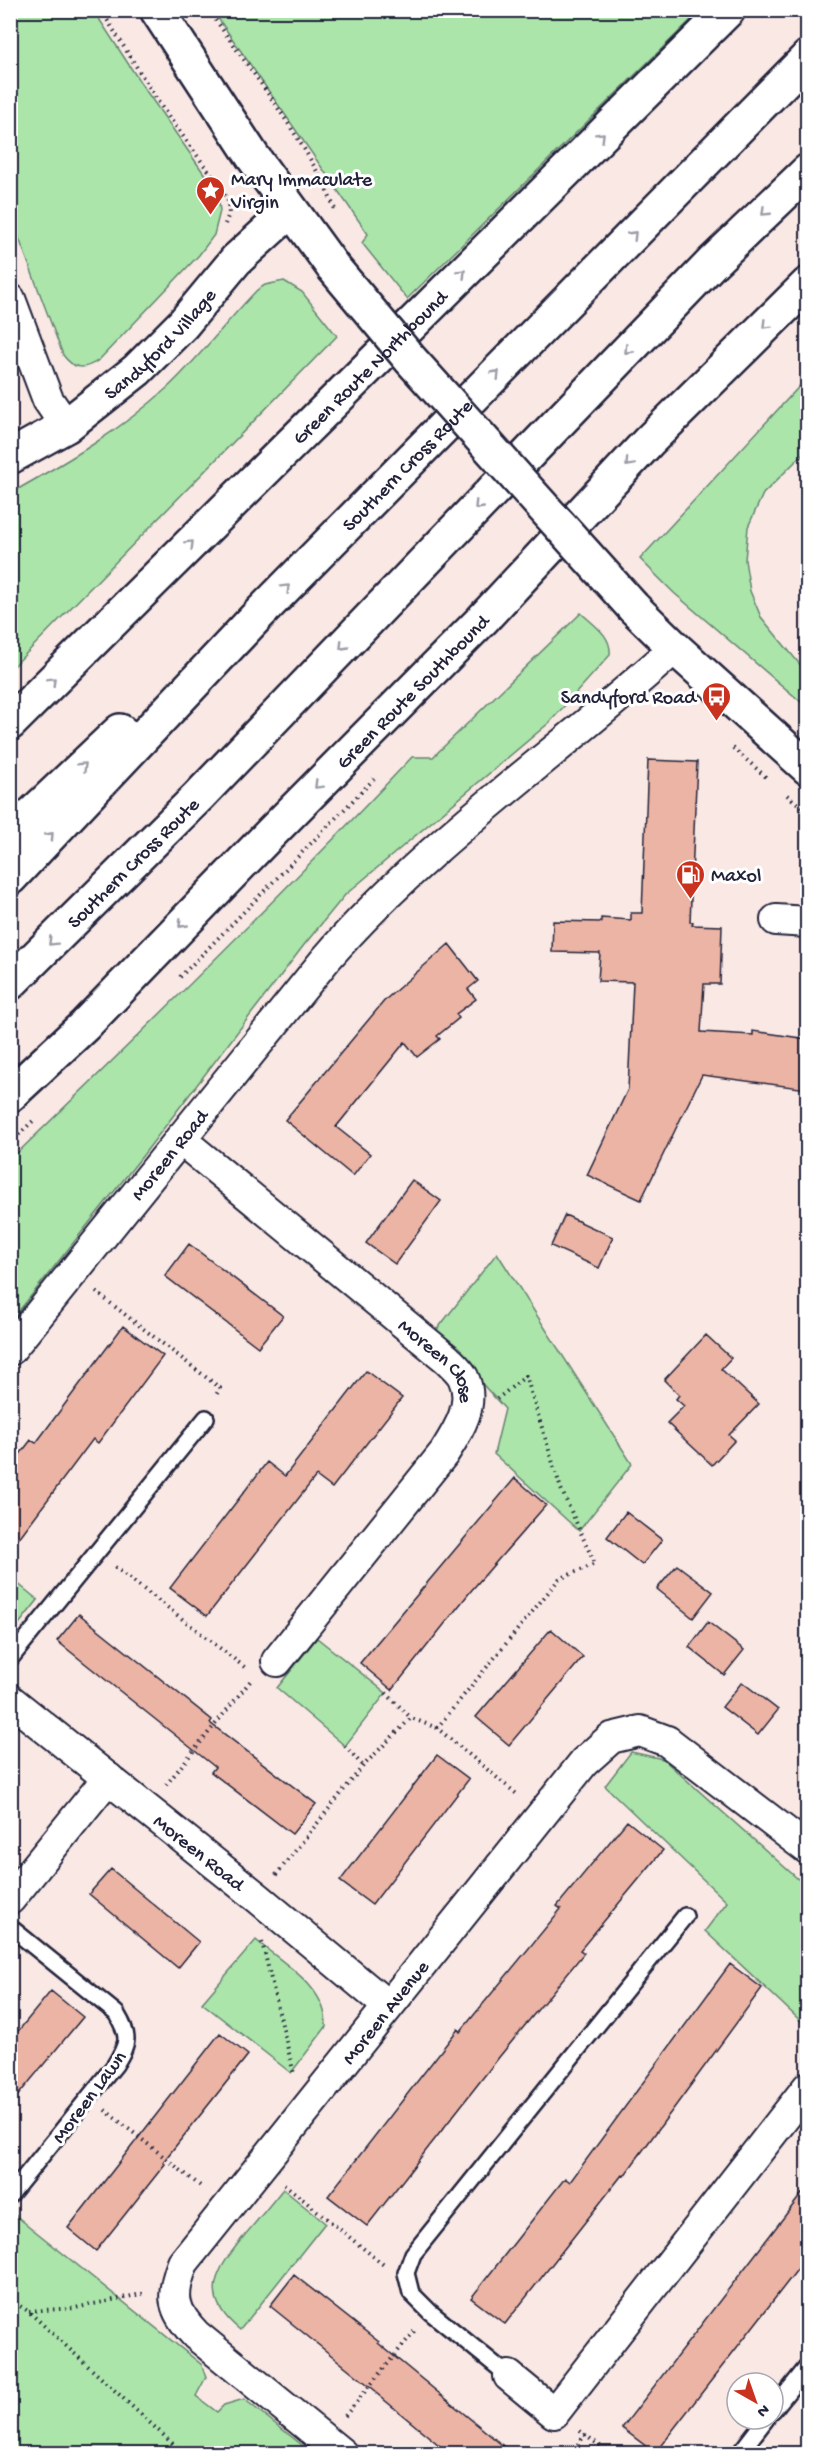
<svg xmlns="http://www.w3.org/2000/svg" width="818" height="2464" viewBox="0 0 818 2464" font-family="'Gochi Hand',sans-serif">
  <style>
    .green { fill: #abe5aa; stroke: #668472; stroke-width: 1.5 }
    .building { fill: #ecb4a4; stroke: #22223b; stroke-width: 1.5 }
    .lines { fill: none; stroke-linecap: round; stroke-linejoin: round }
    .service-casing { stroke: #22223b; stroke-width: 20 }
    .minor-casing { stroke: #22223b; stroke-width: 34 }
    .tertiary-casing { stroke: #22223b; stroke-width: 38 }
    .secondary-casing { stroke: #22223b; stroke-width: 38 }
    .motorway-casing { stroke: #22223b; stroke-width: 38 }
    .path { stroke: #22223b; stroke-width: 4; stroke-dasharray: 1.5 4.5; stroke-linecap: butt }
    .service { stroke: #fff; stroke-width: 15 }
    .minor { stroke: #fff; stroke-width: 30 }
    .tertiary { stroke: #fff; stroke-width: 33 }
    .secondary { stroke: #fff; stroke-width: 33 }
    .motorway { stroke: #fff; stroke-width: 33 }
    .secondary-bridge-casing { stroke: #22223b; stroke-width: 38; stroke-linecap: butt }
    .secondary-bridge { stroke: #fff; stroke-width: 33 }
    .oneway { stroke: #9c9ca7 }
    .labels { text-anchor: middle; stroke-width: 6; stroke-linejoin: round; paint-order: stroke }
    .poi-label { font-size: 20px; fill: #22223b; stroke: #fff; text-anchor: start }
    .street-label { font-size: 20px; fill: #22223b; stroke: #fff }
  </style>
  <rect width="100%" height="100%" fill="#f9e8e4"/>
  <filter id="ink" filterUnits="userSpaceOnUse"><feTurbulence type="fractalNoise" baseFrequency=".0167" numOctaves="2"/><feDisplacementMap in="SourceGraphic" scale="12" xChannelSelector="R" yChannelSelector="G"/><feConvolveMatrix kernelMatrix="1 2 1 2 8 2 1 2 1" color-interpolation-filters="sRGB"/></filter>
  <g filter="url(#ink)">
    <path class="green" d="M11 10 94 11 142 85 212 185 218 195 220 211 214 235 199 255 99 360C84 370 74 370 63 355L11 217Z
      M213 11H700L407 299 362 243 368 234Z
      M284 281 302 292 337 336 11 669V493C66 462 120 431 167 388 199 358 226 322 257 290L265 285Z
      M807 378V450L763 494 748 527 745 560 750 591 761 617 807 673V707L674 593 640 559Z
      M581 613C594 625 612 636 610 655L550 722 345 895 304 945 144 1154 11 1321V1159C147 1028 282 895 412 757H433Z
      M497 1253 632 1464 579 1531 494 1454 505 1409 435 1332Z
      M11 1578 38 1600 11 1634Z
      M317 1638 386 1693 345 1746 277 1688Z
      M631 1752 663 1759 807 1887V2027L705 1931 727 1902 605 1786Z
      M256 1940C284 1965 327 1986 326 2027L291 2073 202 2003Z
      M283 2189 325 2223 240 2330C198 2296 216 2271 244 2236 257 2221 270 2205 283 2189Z
      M15 2215 202 2365 206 2377 196 2396 217 2412 224 2405 244 2399 312 2453H11L10 2221Z"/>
    <path class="building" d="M648 760 697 762 690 922H693L692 925 722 926 720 984H704L701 1032 753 1035V1031L807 1039V1089L702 1075 641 1200 587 1175 628 1089 633 982 598 981 600 953 552 952 553 921 601 922V918L631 920V913H642Z
      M449 944 478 981 468 989 476 999 456 1014 459 1018 437 1036 440 1039 417 1057 405 1042 336 1127 370 1154 353 1176 285 1120 385 1000Z
      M412 1180 441 1201 395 1264 366 1243Z
      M565 1215 613 1237 599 1268 551 1246Z
      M189 1244 283 1316 258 1347 165 1276Z
      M123 1326 163 1356 98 1443 93 1439 10 1550V1467L31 1440 36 1443Z
      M706 1335 731 1358 721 1369 759 1404 729 1435 735 1440 712 1465 667 1423 684 1406 676 1399 679 1395 664 1380Z
      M366 1371 402 1398 332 1488 316 1476 207 1616 170 1588 267 1462 285 1476Z
      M515 1478 546 1505 470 1592 392 1690 360 1663Z
      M626 1512 662 1540 642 1565 607 1537Z
      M677 1565 713 1592 693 1618 657 1589Z
      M79 1614 212 1720 210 1723 316 1804 292 1834 211 1772 215 1767 57 1641Z
      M708 1622 744 1650 724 1675 689 1647Z
      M551 1629 583 1657 509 1745 476 1717Z
      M742 1682 778 1710 758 1735 722 1707Z
      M437 1755 469 1779 372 1905 340 1881Z
      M627 1821 663 1850 580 1950 584 1953 500 2056 367 2226 328 2196 458 2029 460 2032 561 1909 557 1906Z
      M111 1869 199 1942 178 1968 89 1894Z
      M730 1964 762 1988 624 2176 622 2175 505 2324 471 2298 565 2178 570 2182Z
      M51 1991 83 2017 10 2105V2041Z
      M220 2033 248 2055 163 2162 165 2164 96 2251 68 2228Z
      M807 2187V2257L655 2453 622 2428Z
      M294 2275 379 2342 378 2343 513 2454H450L400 2413 376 2393 377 2392 270 2306Z"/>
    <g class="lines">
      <defs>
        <path id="service" d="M10 1659 206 1418
          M10 1927 116 2013C130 2036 129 2042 115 2065L10 2195
          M509 2376 430 2312 411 2293 406 2273 413 2254 685 1916
          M773 2410 808 2366
          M739 2454 766 2419"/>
        <g id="minor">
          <path d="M10 299 48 400 66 426"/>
          <path d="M776 920 808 922"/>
          <path id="s1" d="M180 1139 447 1359C452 1364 460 1371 463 1377 476 1404 458 1431 444 1453L277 1661"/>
          <path id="s2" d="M10 1350 326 959C428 841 559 753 675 648"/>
          <path id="s3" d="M10 1700 258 1898 388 2006"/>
          <path d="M10 1899 108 1778"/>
          <path d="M509 2376 554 2413 808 2087"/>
          <path id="s4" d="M342 2454 196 2335C172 2310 170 2296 183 2263L584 1762 611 1738 640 1731 667 1741 808 1849"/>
        </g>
        <g id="tertiary">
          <path id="s5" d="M10 457 66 426 137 370 183 324 236 260 291 210"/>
        </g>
        <g id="secondary">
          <path d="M157 10 253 157 333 267"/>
          <path d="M633 607 675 648 808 768"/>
          <path id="s6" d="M10 723 728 10"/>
          <path id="s7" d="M10 1095 84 1026 270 834 482 620 649 441 808 284"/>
        </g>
        <g id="motorway">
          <path d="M10 835 120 731"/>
          <path id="s8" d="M10 878 260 613 808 57"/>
          <path id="s9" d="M10 983 198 797 713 262 808 171"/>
        </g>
      </defs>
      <use href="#service" class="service-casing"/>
      <use href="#minor" class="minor-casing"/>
      <use href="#tertiary" class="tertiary-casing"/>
      <use href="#secondary" class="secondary-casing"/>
      <use href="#motorway" class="motorway-casing"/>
      <path class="path" d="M101 10 161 106 218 184 228 201 229 214 225 224
        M209 10C251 72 309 143 336 212
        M733 748 766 777
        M787 795 808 812
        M180 977 374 779
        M10 1143 35 1119
        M96 1292 220 1388 215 1397
        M115 1567 247 1669
        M386 1693 411 1718
        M437 1728 559 1579 595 1564 561 1489 526 1376 497 1399
        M345 1746 363 1766
        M166 1785 252 1679
        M276 1875 363 1766 411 1718 437 1728 518 1795
        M262 1942 294 2074
        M105 2110 203 2188
        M284 2184 385 2266
        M10 2300 28 2311 184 2454
        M29 2311 75 2308 146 2293
        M345 2416 416 2329
        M580 2431 611 2454
        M570 2454 586 2434"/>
      <use href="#service" class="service"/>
      <use href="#minor" class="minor"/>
      <use href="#tertiary" class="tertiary"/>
      <use href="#secondary" class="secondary"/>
      <use href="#motorway" class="motorway"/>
      <defs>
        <path id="secondary-bridge" d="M333 267 410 359 633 607"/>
      </defs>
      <use href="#secondary-bridge" class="secondary-bridge-casing"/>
      <use href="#secondary-bridge" class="secondary-bridge"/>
    </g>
    <defs><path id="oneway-chevron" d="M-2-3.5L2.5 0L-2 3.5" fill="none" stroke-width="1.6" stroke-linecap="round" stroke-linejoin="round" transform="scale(1.5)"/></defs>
    <g class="oneway">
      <use href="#oneway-chevron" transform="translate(601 136) rotate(-45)"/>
      <use href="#oneway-chevron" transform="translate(765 212) rotate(136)"/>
      <use href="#oneway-chevron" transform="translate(633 235) rotate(-46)"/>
      <use href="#oneway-chevron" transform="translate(462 273) rotate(-45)"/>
      <use href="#oneway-chevron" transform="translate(766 325) rotate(135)"/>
      <use href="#oneway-chevron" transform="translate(628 350) rotate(134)"/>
      <use href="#oneway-chevron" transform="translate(496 374) rotate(-46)"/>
      <use href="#oneway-chevron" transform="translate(629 463) rotate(133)"/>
      <use href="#oneway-chevron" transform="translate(478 506) rotate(134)"/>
      <use href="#oneway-chevron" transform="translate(190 544) rotate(-45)"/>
      <use href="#oneway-chevron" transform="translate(286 588) rotate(-45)"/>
      <use href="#oneway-chevron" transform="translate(343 646) rotate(134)"/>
      <use href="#oneway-chevron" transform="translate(52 681) rotate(-45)"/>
      <use href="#oneway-chevron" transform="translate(83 766) rotate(-44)"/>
      <use href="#oneway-chevron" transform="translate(318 785) rotate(135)"/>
      <use href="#oneway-chevron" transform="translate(50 836) rotate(-47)"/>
      <use href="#oneway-chevron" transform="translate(182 924) rotate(134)"/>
      <use href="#oneway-chevron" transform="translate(52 942) rotate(135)"/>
    </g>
  </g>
  <defs>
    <symbol id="sight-pin" viewBox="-11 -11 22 30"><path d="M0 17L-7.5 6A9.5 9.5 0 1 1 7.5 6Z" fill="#c8321e" stroke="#fff"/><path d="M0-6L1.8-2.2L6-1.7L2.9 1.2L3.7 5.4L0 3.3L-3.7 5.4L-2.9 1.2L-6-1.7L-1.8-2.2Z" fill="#fff"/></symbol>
    <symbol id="bus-pin" viewBox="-11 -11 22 30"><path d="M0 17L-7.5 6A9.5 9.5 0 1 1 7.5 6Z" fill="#c8321e" stroke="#fff"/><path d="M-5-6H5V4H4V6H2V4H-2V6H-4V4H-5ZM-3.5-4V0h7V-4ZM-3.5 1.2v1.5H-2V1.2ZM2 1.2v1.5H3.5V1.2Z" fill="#fff"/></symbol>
    <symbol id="fuel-pin" viewBox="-11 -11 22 30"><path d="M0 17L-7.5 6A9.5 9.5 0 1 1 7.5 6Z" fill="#c8321e" stroke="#fff"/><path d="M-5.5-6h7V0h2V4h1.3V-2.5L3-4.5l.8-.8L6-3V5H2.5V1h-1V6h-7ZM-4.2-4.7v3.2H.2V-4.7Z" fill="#fff"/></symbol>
  </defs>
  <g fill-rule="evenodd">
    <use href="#sight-pin" x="194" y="174" width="33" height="45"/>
    <use href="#bus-pin" x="700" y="680" width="33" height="45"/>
    <use href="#fuel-pin" x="674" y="858" width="33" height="45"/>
  </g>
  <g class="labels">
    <g class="poi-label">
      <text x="231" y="185">Mary Immaculate<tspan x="231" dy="23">Virgin</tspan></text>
      <text x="696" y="703" text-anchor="end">Sandyford Road</text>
      <text x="711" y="881">Maxol</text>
    </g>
    <g class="street-label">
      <text dy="7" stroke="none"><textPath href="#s5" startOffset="189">Sandyford Village</textPath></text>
      <text dy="7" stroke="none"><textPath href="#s6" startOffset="506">Green Route Northbound</textPath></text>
      <text dy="7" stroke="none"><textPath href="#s8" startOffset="573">Southern Cross Route</textPath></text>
      <text dy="7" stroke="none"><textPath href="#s7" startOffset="570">Green Route Southbound</textPath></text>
      <text dy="7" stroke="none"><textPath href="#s9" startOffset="172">Southern Cross Route</textPath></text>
      <text dy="7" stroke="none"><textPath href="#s2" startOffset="252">Moreen Road</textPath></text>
      <text dy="7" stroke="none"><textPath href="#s1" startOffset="342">Moreen Close</textPath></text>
      <text dy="7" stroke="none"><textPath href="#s3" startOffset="243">Moreen Road</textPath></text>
      <text dy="7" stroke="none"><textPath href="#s4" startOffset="590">Moreen Avenue</textPath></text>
      <text transform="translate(88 2096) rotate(-53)" y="7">Moreen Lawn</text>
    </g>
  </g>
  <rect width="818" height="2464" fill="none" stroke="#fff" stroke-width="36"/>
  <rect x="18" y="18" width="782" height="2428" fill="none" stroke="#22223b" stroke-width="2" filter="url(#ink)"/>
  <g transform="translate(755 2401) rotate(140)"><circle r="28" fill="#ffffff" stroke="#a7a7b1" stroke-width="1.5"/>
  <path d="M0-4.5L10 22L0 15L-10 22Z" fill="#c8321e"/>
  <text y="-9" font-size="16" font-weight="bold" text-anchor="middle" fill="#22223b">N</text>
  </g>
</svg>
